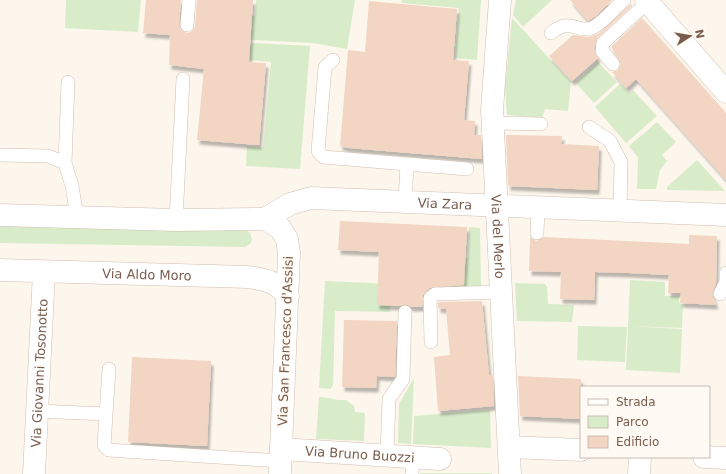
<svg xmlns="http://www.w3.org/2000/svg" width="726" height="474" viewBox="0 0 726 474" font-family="'DejaVu Sans',sans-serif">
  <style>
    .green { fill: #d8ecc9 }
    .building { fill: #f3d5c3; filter: url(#shadow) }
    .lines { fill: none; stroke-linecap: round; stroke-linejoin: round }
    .lane-casing { stroke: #d1beb0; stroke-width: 14 }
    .street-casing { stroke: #d1beb0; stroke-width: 23 }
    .lane { stroke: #fff; stroke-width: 13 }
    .street { stroke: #fff; stroke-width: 22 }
    .labels { text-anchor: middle; stroke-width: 3; stroke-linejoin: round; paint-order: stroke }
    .street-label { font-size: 13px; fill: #7a5c4d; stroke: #fffaf3 }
  </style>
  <defs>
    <filter id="shadow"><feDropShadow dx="2.5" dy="4.5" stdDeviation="1" flood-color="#0004"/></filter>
  </defs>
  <rect width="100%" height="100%" fill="#fdf6ec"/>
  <path class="green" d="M66 0H141L138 32 65 28Z
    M256 0H355L347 49 312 43 200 37 201 13 255 16Z
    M402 0H481L477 60 455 58 459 8 401 3Z
    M516 0H552L523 27 513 15Z
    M512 18 571 82 568 111 545 109 542 118 507 115 505 88Z
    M196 40 310 46 300 169 246 166 247 146 263 148 271 62 194 55Z
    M598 62 617 82 594 103 576 83Z
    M620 84 629 93 633 90 657 116 626 143 595 107Z
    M657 122 676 142 662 155 667 161 660 170 656 189H637L638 158 629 146Z
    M697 160 725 191 667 190V187Z
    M0 226 246 230 250 233 252 239 250 244 245 247 0 243Z
    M469 227 480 228 481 286 424 285 449 258H468Z
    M630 280 665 282V296H679V303L683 304 682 328 628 326Z
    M325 281 392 284 390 312 335 311 333 385 330 389 319 388Z
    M515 283 545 284 547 287 548 304 574 305 572 322 517 321Z
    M578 326 627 327 625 362 577 360Z
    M628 326 682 329 680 373 626 370Z
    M414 378 411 444 398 443 399 404Z
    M319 397C329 397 336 401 346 400L354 406 355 412 365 413 364 441 316 439Z
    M490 410 491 448 413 444 414 416Z
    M420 473H492V474H420Z"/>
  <path class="building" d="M146 0H181L179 25 182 31 187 33 191 32 195 26 197 0H253L249 62 266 63 259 145 197 140 204 69 169 65 170 35 143 33Z
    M570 0H612L596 16 588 21Z
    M369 1 457 9 453 60 469 61 464 120 475 121 474 135H481L482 159 349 148 340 146 348 50 365 52Z
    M631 4 632 6 597 38 594 50 598 58 572 81 549 56 573 35 588 37 598 34Z
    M642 18 726 113V180L636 79 626 88 612 72 618 70 621 63 611 47Z
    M506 135 562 136 561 144 599 146 597 190 508 186Z
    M340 221 467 227 464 285 430 288 423 295 422 307H411L406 304 400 306 377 305 379 252 338 250Z
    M689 235 717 236 716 284 712 294 716 305 680 303 681 293H668L669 275 629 273 595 272 594 300 560 299 561 272 529 271 530 237 536 241 544 237 689 244Z
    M482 301 489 375H493L494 406 438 411 434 357 450 355 446 309 438 308V302Z
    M344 320 397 321 395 377 377 376 376 388 342 387Z
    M132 357 211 361 207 446 128 442Z
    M518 376 581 379V419L520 416Z"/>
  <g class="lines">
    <defs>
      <path id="lane" d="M187 25 189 0
        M551 33C571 16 578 35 594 27 603 22 615 8 624 0
        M333 60 325 67 318 151 323 157 467 169
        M613 64 602 51 603 43 648 2
        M493 123 541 124
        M589 127 610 141 621 162 620 211
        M0 155 48 156 65 163 72 186 77 217
        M65 163 68 82
        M405 202 407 164
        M176 220 183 79
        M537 233 538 208
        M720 294 726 282V273
        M431 342 430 298 435 294 501 292
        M109 369 104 445 108 450 280 461
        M37 411 106 414
        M387 456 389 399 403 379 405 312
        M412 474 413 457"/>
      <g id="street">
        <path id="s1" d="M500 0 492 110 510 474"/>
        <path d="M646 0 726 92"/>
        <path d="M0 215 176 220 265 219 280 228 287 239 289 253 280 474"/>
        <path id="s2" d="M265 219 290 204 311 198 726 215"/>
        <path id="s3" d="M0 270 248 277C267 280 275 281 288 296"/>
        <path d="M509 447 581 450"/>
        <path id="s4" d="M281 449 440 459"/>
        <path d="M704 457 726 458"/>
        <path id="s5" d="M34 474 44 272"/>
        <path d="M639 474 640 457"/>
      </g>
    </defs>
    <use href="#lane" class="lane-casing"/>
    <use href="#street" class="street-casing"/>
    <use href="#lane" class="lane"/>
    <use href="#street" class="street"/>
  </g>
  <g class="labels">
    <g class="street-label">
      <text dy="5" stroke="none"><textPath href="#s2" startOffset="185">Via Zara</textPath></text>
      <text dy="5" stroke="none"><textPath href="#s1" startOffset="237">Via del Merlo</textPath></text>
      <text dy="5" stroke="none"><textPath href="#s3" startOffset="147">Via Aldo Moro</textPath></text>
      <text transform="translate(285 341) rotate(-88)" y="5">Via San Francesco d'Assisi</text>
      <text dy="5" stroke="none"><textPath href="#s5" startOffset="101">Via Giovanni Tosonotto</textPath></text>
      <text dy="5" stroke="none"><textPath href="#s4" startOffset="79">Via Bruno Buozzi</textPath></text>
    </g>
  </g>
  <rect x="580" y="386" width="130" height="72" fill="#fffaf3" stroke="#cabbb1"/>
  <rect x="588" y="399" width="20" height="6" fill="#ffffff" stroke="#cabbb1"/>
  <text x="616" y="406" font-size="12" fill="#7a5c4d">Strada</text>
  <rect x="588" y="416" width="20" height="12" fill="#d8ecc9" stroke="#cabbb1"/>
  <text x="616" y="426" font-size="12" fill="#7a5c4d">Parco</text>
  <rect x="588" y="436" width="20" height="12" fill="#f3d5c3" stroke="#cabbb1"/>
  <text x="616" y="446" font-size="12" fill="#7a5c4d">Edificio</text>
  <g transform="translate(690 36) rotate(78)" stroke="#fffaf3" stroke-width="3" paint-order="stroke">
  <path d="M0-3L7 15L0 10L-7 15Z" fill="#7a5c4d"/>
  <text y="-6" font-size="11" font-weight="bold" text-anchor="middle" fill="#7a5c4d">N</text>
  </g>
</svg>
